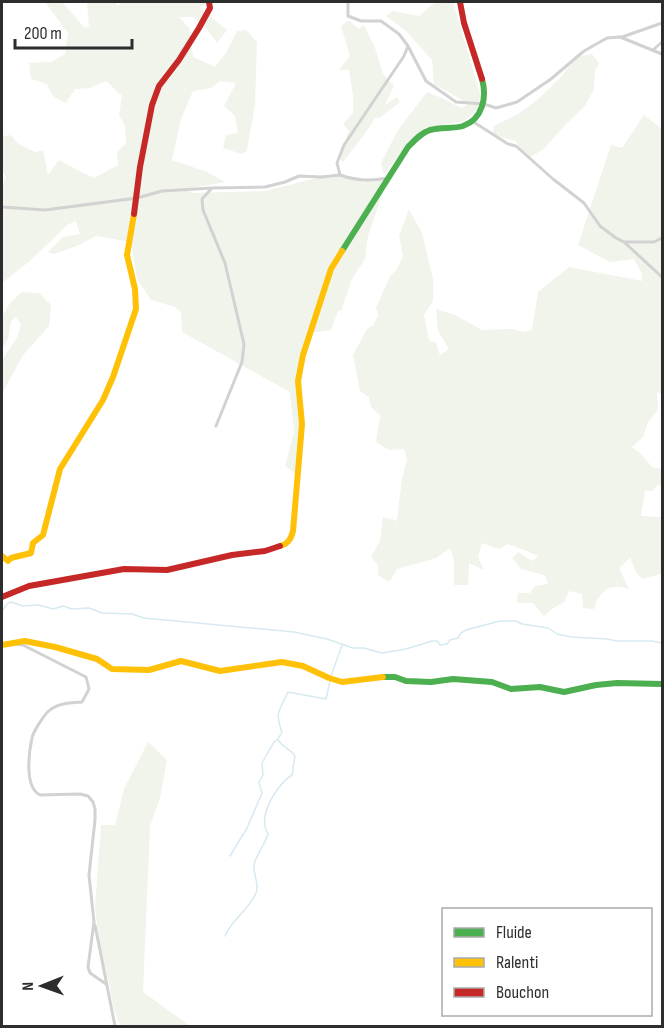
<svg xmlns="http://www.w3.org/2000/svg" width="664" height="1028" viewBox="0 0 664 1028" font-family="'Sofia Sans Condensed',sans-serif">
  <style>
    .green { fill: #f0f4eb }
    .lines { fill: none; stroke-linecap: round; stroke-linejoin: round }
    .stream { stroke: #d7e9f1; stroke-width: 1.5 }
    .street { stroke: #d2d2d2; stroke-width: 3 }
    .fast { stroke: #4caf50; stroke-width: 6 }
    .slow { stroke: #ffc107; stroke-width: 6 }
    .jam { stroke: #c62828; stroke-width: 6 }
  </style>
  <rect width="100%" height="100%" fill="#fff"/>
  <path class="green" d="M45 2H62L85 28 89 26 87 2H114L118 6 121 2H207L200 8 227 30 217 43 207 29 193 17H179L190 29 193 57 215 67 226 53 237 31 246 30 257 42 255 105 247 150 242 154 223 148 226 135 238 133 235 116 224 106 236 83 220 81 211 88 193 91 181 119 172 160 207 172 225 182 186 189 193 193 265 191 321 177 340 175 369 181 388 178 368 236 365 259 352 279 341 311H338L331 330 311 333 303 355 298 475 285 466 294 432 290 392 182 332 181 312 175 307 151 300 137 279 131 242 96 236 77 246 54 254 48 252 63 237 80 234 76 221 67 225 31 260 2 283V187L6 177 2 170V137L9 135 13 137 17 143 35 152 43 150 48 175 59 160 83 173 94 178 118 165 117 152 126 143 125 125 119 116 122 96 106 81 90 88 75 89 66 103C56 99 50 95 47 84L31 79 29 63 51 62 65 54 68 33Z
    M439 2H453L480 93 479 108 464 121 429 128 415 135 384 175 381 163 398 130 427 92 442 98 461 108 469 104 434 84 432 60 406 31 386 16 393 11 419 16 433 4Z
    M349 20 359 29 364 25 375 48 383 74 394 86 385 105 397 97 400 102 381 117 375 118C366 134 354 147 343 162L339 158 349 131 343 124 353 113V95L349 70H339L350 56 341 26Z
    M592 54 599 63 595 71 594 89 585 106 564 126 544 149 530 157 519 147 516 141 501 137 493 133 494 126 518 114 536 101 559 79 577 57Z
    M644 115 662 129V394L657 392 658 410 648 422 643 437 632 447 641 454 652 467 662 469V486L657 485 653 491H645L641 516 662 517V565L661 567V574L642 579 636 572 630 558 619 568 629 589C625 588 618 586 614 587 603 588 596 600 594 609L583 608 582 594 569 591 564 602 552 609 544 616 533 603H517L518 593H530L535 586 548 584 545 575 521 569 512 558 518 552 532 561 539 556 508 544 499 549 482 543 478 557 484 570 469 563 468 585H454V560L450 548 436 558 397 569 389 582 378 575V565L371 557 380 541 383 517 397 521 402 478 407 459 404 449 389 450 376 442 379 422 381 416 371 407 369 397 360 391 353 355 367 329 373 325 378 315 376 308 390 276 397 269 403 256 399 236 409 209 422 233 433 279V301L424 315 429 340 436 343 440 355 449 349 438 331 436 309 455 315 482 330 511 329 523 332 532 330 538 292 569 267 642 281V274L634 259 610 262 578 245 611 145 622 148Z
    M22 292 39 293 51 305 49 326 23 355 2 394V360L17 338 21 324 16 317 11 321 8 339 2 349V315L4 313 10 303Z
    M148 742 167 760 160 798 150 826 143 992 189 1025V1026H122L118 1021 113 1005 110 987 101 954 95 908 101 825H115L124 789Z"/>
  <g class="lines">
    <path class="stream" d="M2 611 7 604 11 602 23 606 39 605 53 609 63 606 72 609 89 608 102 613 132 614 144 618 294 632 327 639 353 648H364L382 653 406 649 432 641H437L440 645 447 644 450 640 458 638 461 633 466 630 500 621H516L522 624 548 628 557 634 571 637 607 639 617 641H652L662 643
      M331 676 342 645
      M230 856 247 828 262 793 259 782 263 775 262 763 274 742 278 739 282 732C274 711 280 711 288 692L326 699 330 681
      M225 936C232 919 249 910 256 893 260 884 253 875 254 865 256 854 265 845 268 834 267 832 265 827 265 825 262 809 279 783 292 775L295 756C291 749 284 749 278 740"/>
    <path class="street" d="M348 2V16L361 21H381L399 34 408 46 426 81 456 102 484 104 496 108 517 102 551 79 584 51 607 38 620 37 662 54
      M622 37 662 23
      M653 50 662 42
      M472 121 508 144 516 146 553 179 584 203 600 226 616 238 624 242 662 277
      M388 178C370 181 358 181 340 175L337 163 344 145 404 56 408 46
      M2 207 45 210 137 198 162 191 212 188
      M624 242H654L662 238
      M216 426 242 362 244 344 225 263 203 210 202 199 212 188 265 187 285 182 299 176 321 177 340 175
      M16 644 23 645 86 677 89 689 82 702C71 703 58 703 50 710 45 713 33 732 32 738 29 752 24 787 40 795L80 794 88 796 93 802 95 809V820L89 875 94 922 88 967 90 973 106 984
      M95 925 115 1026"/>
    <path class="fast" d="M342 251 408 147C415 140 421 133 430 130 441 127 453 129 463 126 483 119 487 97 482 79
      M383 677H395L406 681 431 682 453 679 492 682 511 689 540 687 564 692 596 685 617 683 662 684"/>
    <path class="slow" d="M280 546C288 544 291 539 293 531L302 424 298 381 303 355 331 269 342 251
      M2 556 8 561 11 558 31 553 33 543 43 535 60 469 103 400 113 377 136 309 135 289 127 255 134 214
      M2 645 25 641 55 647 97 659 112 669 149 670 181 661 220 671 282 662 303 666 329 678 342 682 383 677"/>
    <path class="jam" d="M460 2 464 23 482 79
      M134 214 140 167 152 105 159 86 179 60 199 28 210 8 209 2
      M2 597 29 586 124 569 167 570 232 555 265 551 280 546"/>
  </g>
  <rect width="664" height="1028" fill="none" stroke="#2d2d2d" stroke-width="6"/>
  <rect x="442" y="908" width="210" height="108" fill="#ffffff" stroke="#ababab" stroke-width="1.5"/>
  <rect x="454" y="928" width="30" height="9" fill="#4caf50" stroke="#ababab" stroke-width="1.5"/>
  <text x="496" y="938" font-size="18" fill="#2d2d2d">Fluide</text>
  <rect x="454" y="958" width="30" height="9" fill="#ffc107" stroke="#ababab" stroke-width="1.5"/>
  <text x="496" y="968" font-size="18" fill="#2d2d2d">Ralenti</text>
  <rect x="454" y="988" width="30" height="9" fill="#c62828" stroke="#ababab" stroke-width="1.5"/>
  <text x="496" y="998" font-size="18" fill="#2d2d2d">Bouchon</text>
  <g transform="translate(42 986) rotate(269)" stroke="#ffffff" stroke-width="4.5" paint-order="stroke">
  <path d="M0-4.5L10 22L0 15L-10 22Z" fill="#2d2d2d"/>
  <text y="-9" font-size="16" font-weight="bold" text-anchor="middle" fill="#2d2d2d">N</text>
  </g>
  <path d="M15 39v9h117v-9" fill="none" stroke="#2d2d2d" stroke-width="3"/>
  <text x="24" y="39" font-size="18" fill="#2d2d2d" stroke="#ffffff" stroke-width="4.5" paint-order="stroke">200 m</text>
</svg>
